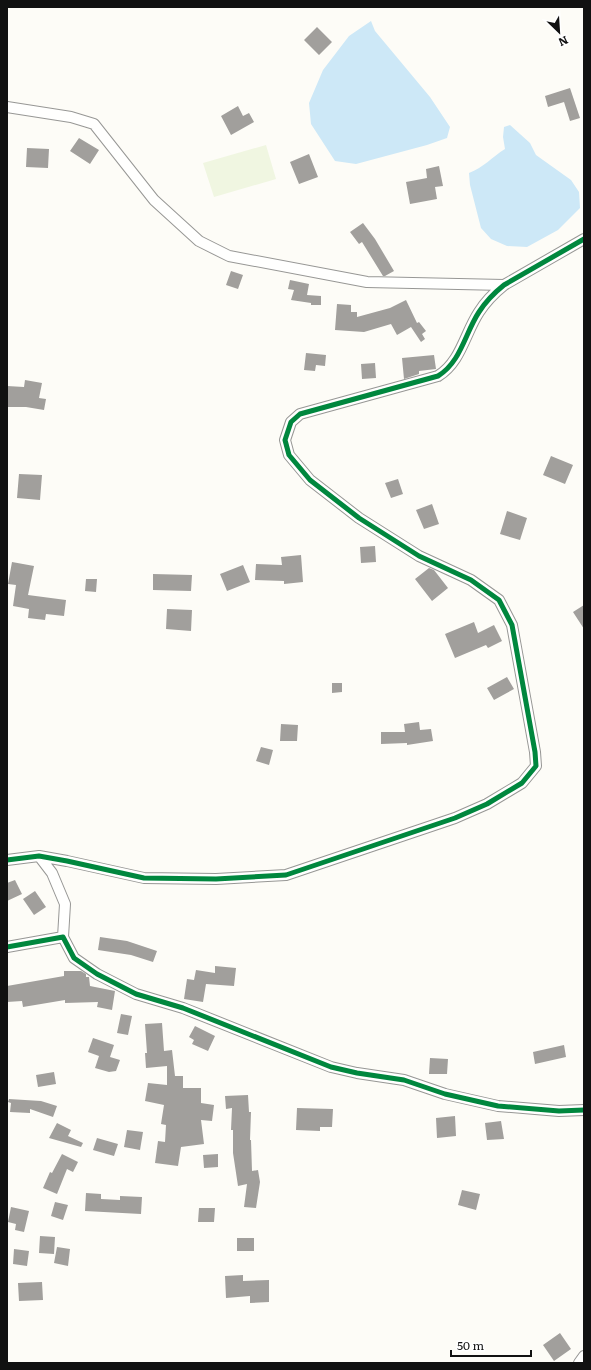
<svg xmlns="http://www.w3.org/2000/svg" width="591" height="1370" viewBox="0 0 591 1370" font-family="Literata,serif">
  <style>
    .pitch { fill: #f0f6e1 }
    .water { fill: #cde8f7 }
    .building { fill: #a19f9c }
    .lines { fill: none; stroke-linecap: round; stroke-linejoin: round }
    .street-casing { stroke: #979795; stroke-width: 12 }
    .street { stroke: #fffffe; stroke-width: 10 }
    .cycleway-casing { stroke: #fff; stroke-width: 8 }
    .cycleway { stroke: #00873e; stroke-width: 5 }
  </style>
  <rect width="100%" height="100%" fill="#fdfcf7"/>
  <path class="pitch" d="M266 145 276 179 214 197 203 163Z"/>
  <path class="water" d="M371 21 375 31 430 97 450 127 447 138 427 145 356 164 335 161 311 124 309 103 323 70 349 36Z
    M510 125 530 143 536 155 571 180 579 192 580 208 558 230 527 247 507 246 491 239 481 228 470 185 469 173C483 168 492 157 505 149L503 137 504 127Z"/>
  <path class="building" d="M317 27 332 42 319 55 304 40Z
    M570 88 580 118 570 121 564 102 548 107 545 96Z
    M238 106 243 116 249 113 254 122 231 135 221 116Z
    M79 138 99 150 90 164 70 151Z
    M27 148 49 149 48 168 26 167Z
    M309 154 318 177 299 184 290 162Z
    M439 166 443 186 435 187 437 199 410 204 406 182 427 178 426 169Z
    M363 223 375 239 394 271 385 276H383L362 242 359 244 350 232Z
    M231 271 243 275 238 289 226 285Z
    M290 280 309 284 307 295 321 296V305H311V303L291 300 294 290 288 289Z
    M406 300 417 323 419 322 426 331 422 334 425 339 421 342 411 327 397 335 391 324 364 332 335 330 337 304 351 305V312H357V317L390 308Z
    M306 353 326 355 325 366 316 365 315 371 304 370Z
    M434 355 436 369 419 371V374L404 379 402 358Z
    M375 363 376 378 362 379 361 364Z
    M25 380 42 383 39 398 46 399 44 410 26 407H7V386L24 387Z
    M551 456 573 465 565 484 543 475Z
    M19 474 42 475 40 500 17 498Z
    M398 479 403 494 391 498 385 483Z
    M432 504 439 524 424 529 416 510Z
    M507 511 527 518 520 540 500 534Z
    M375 546 376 562 361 563 360 547Z
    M301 555 303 582 284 584V581L255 580 256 564 282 565 281 557Z
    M12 562 34 566 28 595 66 600 64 616 46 614 45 620 28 618 29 609 13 606 16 585 8 584Z
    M243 565 250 582 227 591 220 574Z
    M429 568 434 570 448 588 432 601 415 579Z
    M153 574 192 575 191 591 153 590Z
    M86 579H97L96 592 85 591Z
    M584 605V629L573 612Z
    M167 609 192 610 191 631 166 629Z
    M474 622 478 633 494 625 502 641 488 648 486 645 455 658 445 634Z
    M507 677 514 689 494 700 487 688Z
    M332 683H342V692L332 693Z
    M419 722 420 730 431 729 433 741 407 745V743L381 744V732H405L404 724Z
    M281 724 298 725 297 741H280Z
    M261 747 273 750 269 765 256 761Z
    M15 880 22 894 7 901V883Z
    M35 891 46 907 34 915 23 899Z
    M100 937 127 941 157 951 153 962 131 955 98 950Z
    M215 966 236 968 234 986 206 984 203 1002 184 999 187 979 194 980 196 970 215 973Z
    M64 971H81L86 974V977H89L90 986 115 991 112 1010 97 1007 98 1002 65 1003V1000L23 1007 22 1001 7 1002V986L64 976Z
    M121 1014 132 1016 128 1035 117 1033Z
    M162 1023 164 1051 172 1050 175 1076H183V1088H201V1103L214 1105 212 1121 201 1120 204 1144 181 1147 178 1166 155 1163 158 1141 165 1142 166 1125 161 1124 164 1105 145 1101 148 1083 167 1085V1066L146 1068 145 1053H147L145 1024Z
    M195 1026 215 1036 208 1051 192 1044 194 1040 189 1037Z
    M93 1038 114 1045 110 1057 120 1060 116 1071 109 1072 95 1068 99 1056 88 1052Z
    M564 1045 566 1057 535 1064 533 1052Z
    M430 1058 448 1059 447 1074H429Z
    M54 1072 56 1084 38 1087 36 1075Z
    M248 1095 249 1112H251L250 1140H251L252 1171 258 1170 260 1182 256 1208 244 1207 247 1184 238 1186 233 1153V1130H231L232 1108 226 1109 225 1096Z
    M9 1099 41 1101 57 1106 53 1117 30 1109V1113L10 1112 11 1103 8 1102Z
    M297 1108 333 1109 332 1127H320V1131L296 1130Z
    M455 1116 456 1136 437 1138 436 1118Z
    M501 1121 504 1139 487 1140 485 1123Z
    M57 1123 71 1130 68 1136 83 1143 81 1147 49 1138Z
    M127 1130 143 1132 140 1150 124 1147Z
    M97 1138 118 1144 114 1156 93 1150Z
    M62 1154 78 1162 73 1172 67 1169 57 1194 43 1188 50 1172 52 1173Z
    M218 1154V1167L204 1168 203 1155Z
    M462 1190 480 1194 476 1210 458 1205Z
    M86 1193 101 1194V1199L120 1200V1196L142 1197 141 1214 85 1211Z
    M55 1202 68 1205 63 1220 51 1216Z
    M11 1207 29 1211 24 1232 15 1230 16 1224 8 1222Z
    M199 1208H215L214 1222H198Z
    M40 1236 55 1237 54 1254 39 1253Z
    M237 1238H254V1251H237Z
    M57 1247 70 1249 68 1266 54 1263Z
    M14 1249 29 1251 27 1266 13 1264Z
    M243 1275V1281L269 1280V1302L250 1303V1296L226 1298 225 1276Z
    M42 1282 43 1300 19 1301 18 1283Z
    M560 1333 571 1349 554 1361 543 1345Z"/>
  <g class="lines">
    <defs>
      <path id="street" d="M7 107 71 117 94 124 154 200 199 241 229 256 367 282 504 285
        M39 856 52 873 65 904 63 937
        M7 860 39 856 67 861 144 878 216 879 286 875 455 818 487 804 522 783 536 766 535 752 512 625 499 600 471 580 419 556 359 518 310 480 289 455 285 440 291 422 300 414 438 376C461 362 465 333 479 312 486 301 494 293 504 285L584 239
        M7 947 63 937 74 958 97 974 136 994 183 1008 331 1067 357 1073 404 1080 445 1094 498 1106 559 1111 584 1110
        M579 1363 584 1356"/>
    </defs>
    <use href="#street" class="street-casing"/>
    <use href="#street" class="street"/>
    <defs>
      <path id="cycleway" d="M7 860 39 856 67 861 144 878 216 879 286 875 455 818 487 804 522 783 536 766 535 752 512 625 499 600 471 580 419 556 359 518 310 480 289 455 285 440 291 422 300 414 438 376C461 362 465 333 479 312 486 301 494 293 504 285L584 239
        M7 947 63 937 74 958 97 974 136 994 183 1008 331 1067 357 1073 404 1080 445 1094 498 1106 559 1111 584 1110"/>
    </defs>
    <use href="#cycleway" class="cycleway-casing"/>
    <use href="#cycleway" class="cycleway"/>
  </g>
  <rect width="591" height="1370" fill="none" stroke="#111111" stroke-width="16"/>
  <g transform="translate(559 32) rotate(155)" stroke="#ffffff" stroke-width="3" paint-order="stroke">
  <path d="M0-3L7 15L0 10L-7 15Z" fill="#111111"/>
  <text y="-6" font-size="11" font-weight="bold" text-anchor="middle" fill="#111111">N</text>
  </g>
  <path d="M451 1350v6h80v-6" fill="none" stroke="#111111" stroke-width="2"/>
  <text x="457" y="1350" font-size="12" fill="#111111" stroke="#ffffff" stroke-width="3" paint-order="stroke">50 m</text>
</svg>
